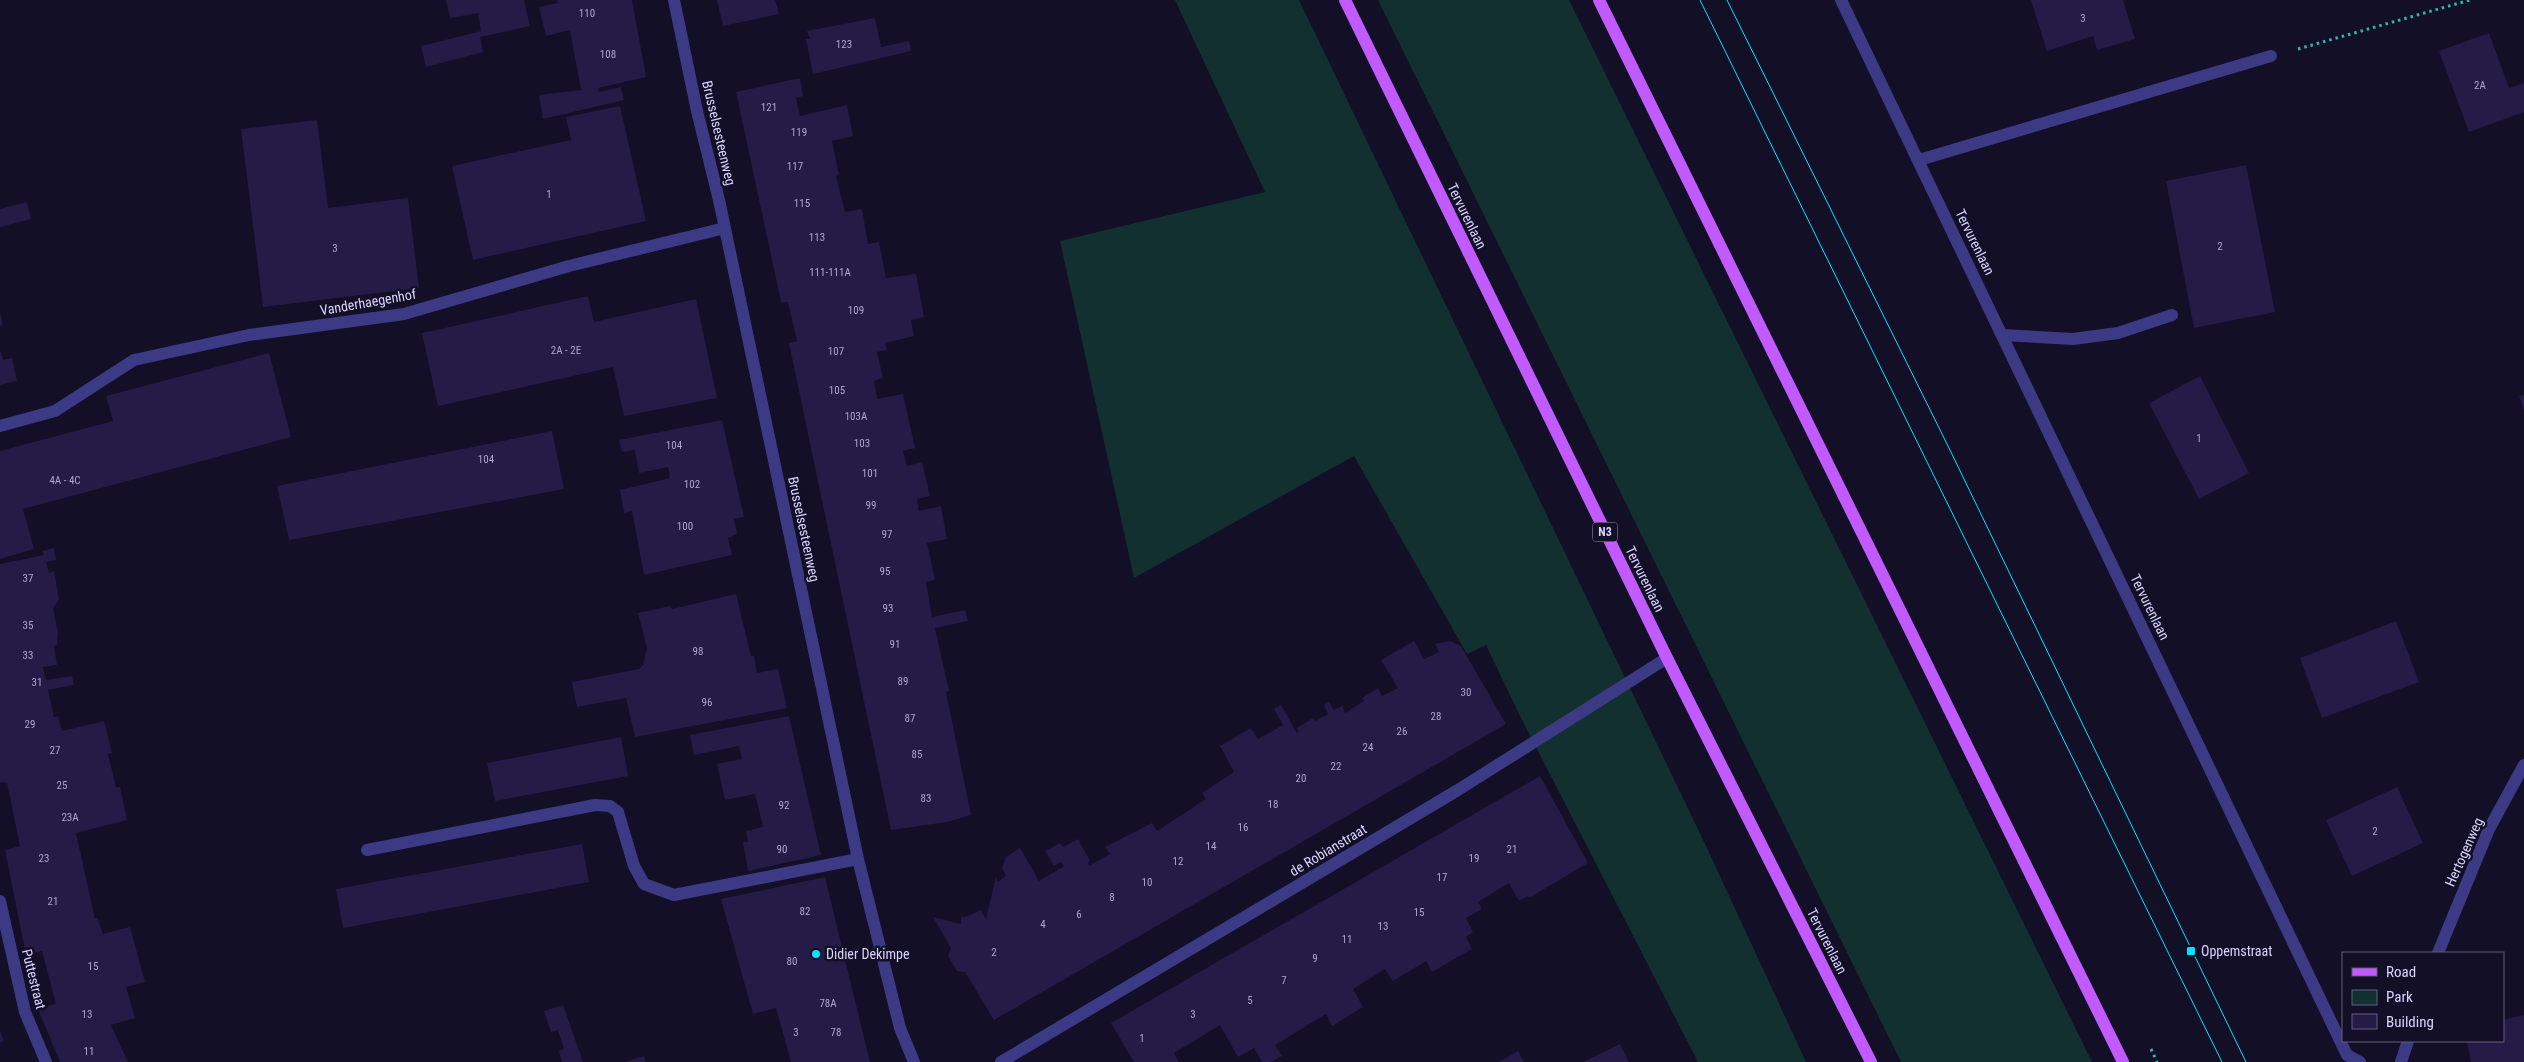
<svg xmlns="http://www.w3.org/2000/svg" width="2524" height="1062" viewBox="0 0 2524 1062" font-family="'Roboto Condensed',sans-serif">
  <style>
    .green { fill: #12302f }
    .building { fill: #241b47 }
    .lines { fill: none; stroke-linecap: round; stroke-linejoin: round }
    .path { stroke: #2fb8b0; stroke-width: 3; stroke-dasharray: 2.5 4; stroke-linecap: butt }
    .minor { stroke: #3d3a85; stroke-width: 12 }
    .major { stroke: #c25bff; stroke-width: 12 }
    .tram { stroke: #00e5ff; stroke-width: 1 }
    .poi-dot { fill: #00e5ff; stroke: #130f26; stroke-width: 2 }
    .labels { text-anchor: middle; stroke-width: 5; stroke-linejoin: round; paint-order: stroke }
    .number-label { font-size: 11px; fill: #aca6d1 }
    .shield { fill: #130f26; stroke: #9e99be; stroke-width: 1 }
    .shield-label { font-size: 12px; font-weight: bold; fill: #d9d4ff }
    .street-label { font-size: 14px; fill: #d9d4ff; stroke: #130f26 }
    .poi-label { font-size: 14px; fill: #d9d4ff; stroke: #130f26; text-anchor: start }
  </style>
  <rect width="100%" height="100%" fill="#130f26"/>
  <path class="green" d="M1175 0H1299L1706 846 1806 1062H1698L1520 716 1486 645 1467 654 1354 456 1134 578 1060 241 1265 192Z
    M1378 0H1569L2092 1062H1901Z"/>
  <path class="building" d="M446 0H524L530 26 480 37 483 52 426 67 421 46 481 31 478 13 450 18Z
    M557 0H632L646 77 598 88 599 92 621 87 624 100 543 119 539 95 581 90 570 30 546 36 539 7 558 3Z
    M717 0H775L779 14 723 26Z
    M2031 0H2123L2135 39 2097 50 2093 36 2047 51Z
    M875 18 881 47 909 41 911 51 813 74 806 39H810L807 31Z
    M2489 33 2509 88 2524 83V112L2469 132 2439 51Z
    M800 78 803 96 796 98 800 116 847 105 853 136 832 141 839 175 836 176 845 212 862 209 868 244 879 242 886 278 916 274 924 317 911 320 914 336 885 343 887 350 877 352 883 378 874 381 877 399 903 394 915 448 903 451 907 466 922 462 930 496 917 499 919 511 941 506 947 539 927 543 935 580 926 582 932 617 965 610 968 621 935 628 949 691 946 692 971 815 947 822 891 830 789 343 797 341 788 302H781L736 92Z
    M620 106 646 221 473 260 452 166 571 140 566 117Z
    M317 120 328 208 408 198 419 288 263 307 241 129Z
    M2246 165 2275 312 2194 328 2166 181Z
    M27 202 31 219 0 227V209Z
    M588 296 594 322 696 299 717 398 624 416 613 367 438 406 422 333Z
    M0 311 3 325 0 326Z
    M0 350 3 360 12 358 17 381 0 385Z
    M269 353 291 437 23 509 34 549 0 559V451L113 421 106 396Z
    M2200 376 2249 473 2199 499 2149 403Z
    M2524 395V411L2519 396Z
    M722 420 744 517 734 519 737 534 728 538 732 555 644 575 632 511 624 513 620 490 670 478 668 467 639 473 635 450 622 452 619 440Z
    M552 431 564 489 289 540 277 486Z
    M54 548 56 560 46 562 49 573 54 571 59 600 53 608 58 633 57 645 54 646 57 665 43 667 46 680 72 676 74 685 48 690 54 717 58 716 62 731 104 721 112 753 108 754 116 787H120L127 820 76 833 95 919 97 918 103 934 130 927 145 982 126 987 135 1018 111 1025 128 1062H60L38 1009 56 1004 42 951 26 955 5 850 20 846 7 783 0 782V564L44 555 42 551Z
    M736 594 751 656H754L757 673 778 669 787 708 635 737 626 698 577 707 572 682 639 669 643 665 647 648 638 613 670 606 672 609Z
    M2396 621 2419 682 2322 718 2300 658Z
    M1414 641 1424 659 1439 652 1435 644 1439 643 1450 641 1461 646 1506 724 994 1020 965 972 957 971 948 956 951 948 933 917 961 924V917H966L981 910 986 919 996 877 998 882 1006 876 1002 868 1006 857 1020 848 1039 881 1064 866 1061 862 1054 866 1045 851 1060 843 1063 847 1078 839 1090 861 1088 862 1089 866 1110 854 1105 847 1152 823 1157 831 1206 799 1202 793 1234 772 1220 746 1251 728 1258 739 1283 725 1274 709 1281 705 1297 733 1299 731 1297 728 1313 718 1315 721 1328 714 1324 705 1329 702 1334 710 1342 706 1345 713 1364 701 1362 698 1378 688 1382 696 1398 688 1381 660Z
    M789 716 821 855 748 871 743 842H748L746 831 763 827 755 794 725 800 717 764 742 759 739 746 694 755 690 735Z
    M621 737 628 776 495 801 487 763Z
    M1540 776 1588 863 1529 898 1528 896 1519 901 1509 883 1478 902 1482 909 1466 918 1473 932 1466 937 1472 949 1432 972 1426 961 1393 981 1385 969 1353 989 1363 1007 1332 1026 1326 1014 1275 1045 1282 1056 1271 1062H1262L1254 1048 1238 1057 1220 1025 1174 1053 1179 1062H1134L1111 1023Z
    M2397 787 2423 843 2352 876 2326 820Z
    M582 844 589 882 343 928 336 889Z
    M825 877 849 976 870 1062H791L776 1008 753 1014 721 899Z
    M563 1005 583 1062H562L559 1051 564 1049 558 1030 551 1032 544 1011Z
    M2524 1015V1062H2471L2467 1041H2503V1020Z
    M0 1031 4 1041 0 1043Z
    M1620 1044 1629 1062H1583Z
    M1518 1051 1524 1062H1499Z
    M644 1056 646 1062H625Z"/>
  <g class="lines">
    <path class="path" d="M2298 49 2470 0
      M2151 1049 2157 1062"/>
    <path class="minor" d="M674 0 697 111 719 200 858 859 900 1028 914 1062
      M1841 0 2347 1055 2360 1062
      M1919 160 2271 56
      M2003 335 2073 339 2118 333 2172 315
      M0 426 55 411 134 360 249 335 404 314 569 266 725 228
      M367 850 595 805 610 806 618 812 634 866 644 884 674 895 858 859
      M0 901 25 1012 46 1062
      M2438 953 2489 829 2524 765
      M1001 1062 1458 790 1667 658
      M2401 1062 2408 1041"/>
    <path class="major" d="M1345 0 1667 658 1871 1062
      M1599 0 2123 1062"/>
    <path class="tram" d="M1700 0 2222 1062
      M1727 0 1949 448 2246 1062"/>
  </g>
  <g class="poi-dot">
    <rect x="2186" y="946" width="10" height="10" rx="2.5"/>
    <circle cx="816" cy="954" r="5"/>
  </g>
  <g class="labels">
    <g class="number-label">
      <text x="587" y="17">110</text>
      <text x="2083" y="22">3</text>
      <text x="844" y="48">123</text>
      <text x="608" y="58">108</text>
      <text x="2480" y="89">2A</text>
      <text x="769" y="111">121</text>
      <text x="799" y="136">119</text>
      <text x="795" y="170">117</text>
      <text x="549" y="198">1</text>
      <text x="802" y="207">115</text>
      <text x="817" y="241">113</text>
      <text x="2220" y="250">2</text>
      <text x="335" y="252">3</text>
      <text x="830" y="276">111-111A</text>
      <text x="856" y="314">109</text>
      <text x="566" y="354">2A - 2E</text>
      <text x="836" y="355">107</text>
      <text x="837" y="394">105</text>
      <text x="856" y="420">103A</text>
      <text x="2199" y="442">1</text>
      <text x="862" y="447">103</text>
      <text x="674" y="449">104</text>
      <text x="486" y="463">104</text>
      <text x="870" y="477">101</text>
      <text x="65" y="484">4A - 4C</text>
      <text x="692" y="488">102</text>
      <text x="871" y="509">99</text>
      <text x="685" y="530">100</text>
      <text x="887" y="538">97</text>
      <text x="885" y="575">95</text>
      <text x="28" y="582">37</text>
      <text x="888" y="612">93</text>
      <text x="28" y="629">35</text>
      <text x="895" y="648">91</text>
      <text x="698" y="655">98</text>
      <text x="28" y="659">33</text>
      <text x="903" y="685">89</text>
      <text x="37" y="686">31</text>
      <text x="1466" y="696">30</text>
      <text x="707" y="706">96</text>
      <text x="1436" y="720">28</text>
      <text x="910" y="722">87</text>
      <text x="30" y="728">29</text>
      <text x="1402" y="735">26</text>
      <text x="1368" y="751">24</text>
      <text x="55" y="754">27</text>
      <text x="917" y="758">85</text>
      <text x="1336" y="770">22</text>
      <text x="1301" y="782">20</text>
      <text x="62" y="789">25</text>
      <text x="926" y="802">83</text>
      <text x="1273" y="808">18</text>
      <text x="784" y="809">92</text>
      <text x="70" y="821">23A</text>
      <text x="1243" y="831">16</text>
      <text x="2375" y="835">2</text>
      <text x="1211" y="850">14</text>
      <text x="782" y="853">90</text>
      <text x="1512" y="853">21</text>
      <text x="44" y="862">23</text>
      <text x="1474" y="862">19</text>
      <text x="1178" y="865">12</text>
      <text x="1442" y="881">17</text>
      <text x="1147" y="886">10</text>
      <text x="1112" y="901">8</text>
      <text x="53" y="905">21</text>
      <text x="805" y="915">82</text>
      <text x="1419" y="916">15</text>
      <text x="1079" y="918">6</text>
      <text x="1043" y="928">4</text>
      <text x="1383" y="930">13</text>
      <text x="1347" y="943">11</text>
      <text x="994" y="956">2</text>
      <text x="1315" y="962">9</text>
      <text x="792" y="965">80</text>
      <text x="93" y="970">15</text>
      <text x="1284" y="984">7</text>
      <text x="1250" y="1004">5</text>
      <text x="828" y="1007">78A</text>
      <text x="87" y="1018">13</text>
      <text x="1193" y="1018">3</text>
      <text x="796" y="1036">3</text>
      <text x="836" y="1036">78</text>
      <text x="1142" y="1042">1</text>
      <text x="89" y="1055">11</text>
    </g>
    <rect class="shield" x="1592.5" y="522.5" width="25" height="19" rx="4"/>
    <g class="shield-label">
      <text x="1605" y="536">N3</text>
    </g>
    <g class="street-label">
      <text transform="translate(719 133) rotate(77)" y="5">Brusselsesteenweg</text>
      <text transform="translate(1467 216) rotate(64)" y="5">Tervurenlaan</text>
      <text transform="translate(1975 242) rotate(64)" y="5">Tervurenlaan</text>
      <text transform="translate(368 302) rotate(-10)" y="5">Vanderhaegenhof</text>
      <text transform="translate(804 529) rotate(78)" y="5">Brusselsesteenweg</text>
      <text transform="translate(1645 579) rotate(64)" y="5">Tervurenlaan</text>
      <text transform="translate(2150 607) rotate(64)" y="5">Tervurenlaan</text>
      <text transform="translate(1328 850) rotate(-31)" y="5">de Robianstraat</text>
      <text transform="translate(2464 852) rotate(-66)" y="5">Hertogenweg</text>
      <text transform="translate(1827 941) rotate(63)" y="5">Tervurenlaan</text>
      <text transform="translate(34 979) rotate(76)" y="5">Puttestraat</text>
    </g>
    <g class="poi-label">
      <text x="2201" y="956">Oppemstraat</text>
      <text x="826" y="959">Didier Dekimpe</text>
    </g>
  </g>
  <rect x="2342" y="952" width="162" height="90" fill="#130f26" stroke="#625e7d"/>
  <rect x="2352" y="968" width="25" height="8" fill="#c25bff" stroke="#625e7d"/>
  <text x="2386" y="977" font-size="15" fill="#d9d4ff">Road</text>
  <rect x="2352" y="990" width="25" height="15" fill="#12302f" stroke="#625e7d"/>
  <text x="2386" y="1002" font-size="15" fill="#d9d4ff">Park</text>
  <rect x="2352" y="1014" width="25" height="15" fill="#241b47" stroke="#625e7d"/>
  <text x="2386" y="1027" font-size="15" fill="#d9d4ff">Building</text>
</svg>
